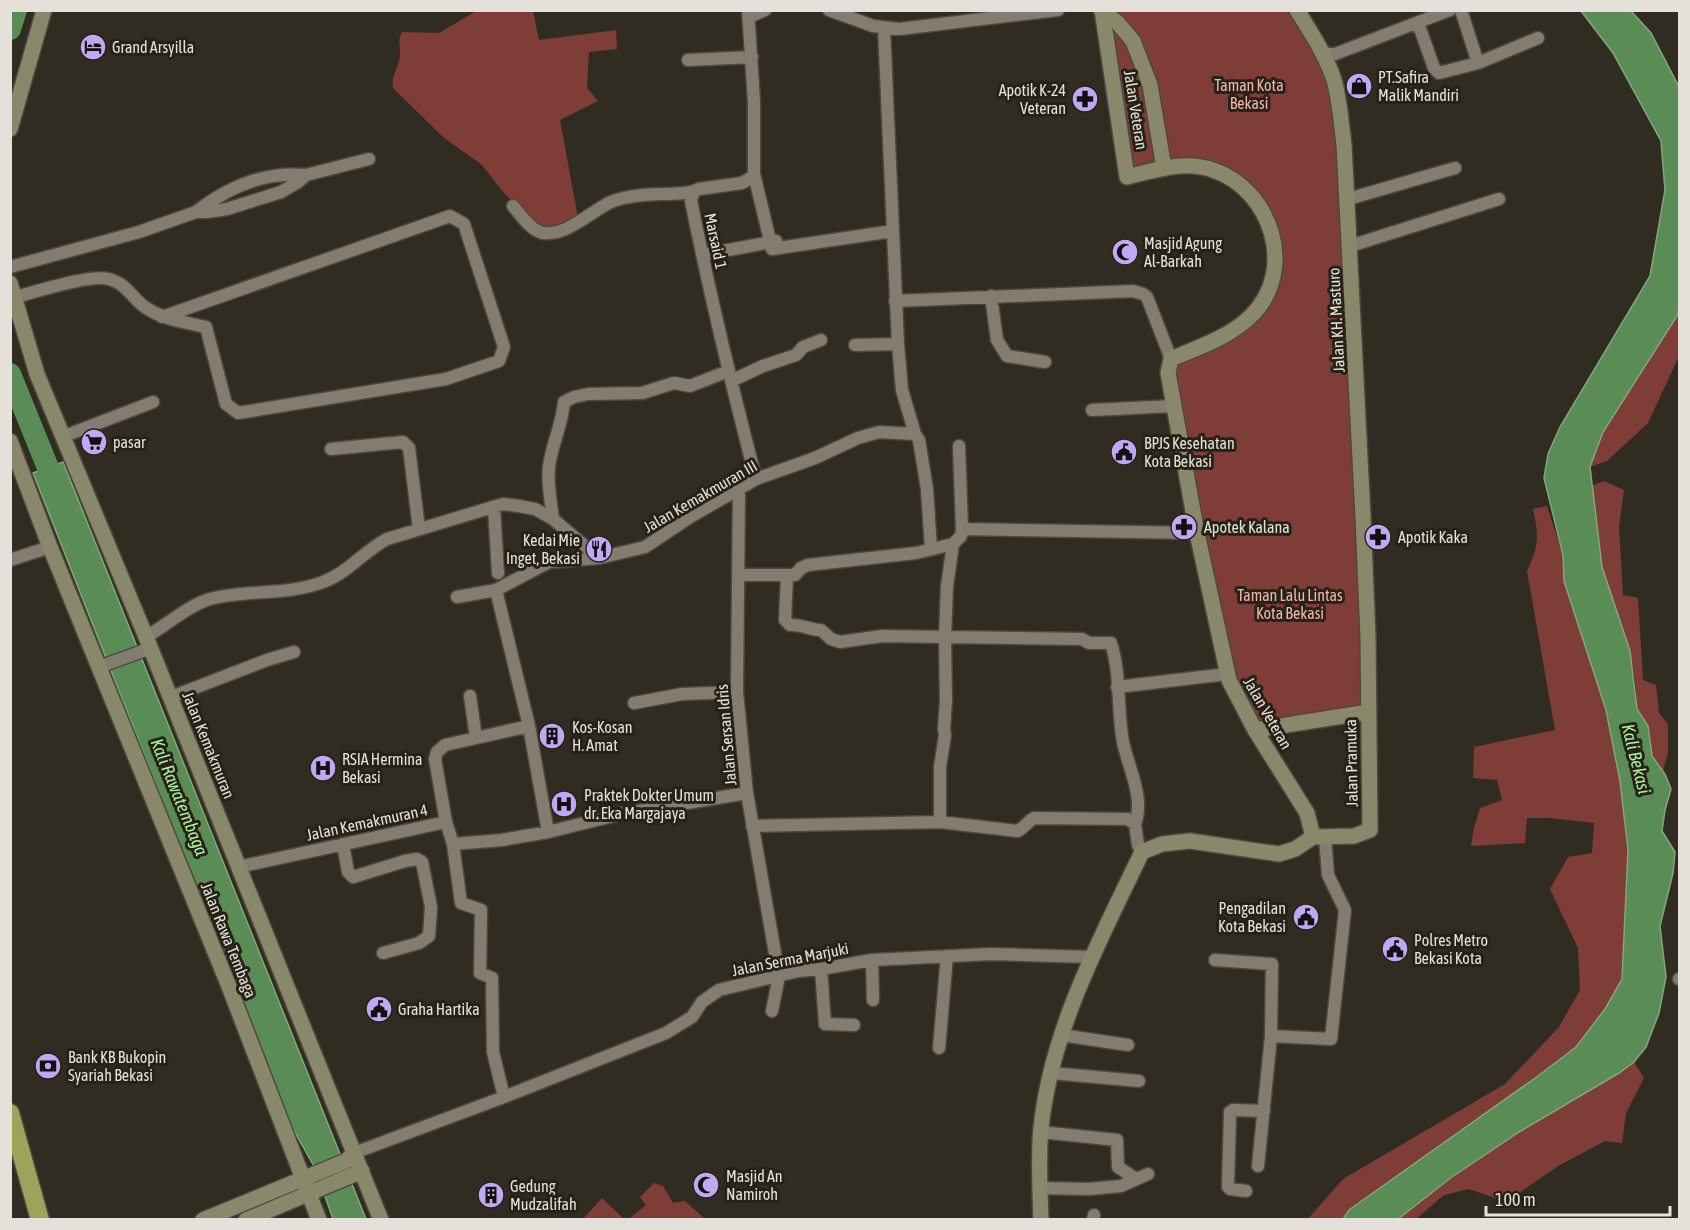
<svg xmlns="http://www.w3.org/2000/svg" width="1690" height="1230" viewBox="0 0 1690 1230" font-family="'Asap Condensed',sans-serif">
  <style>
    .green { fill: #7f3d38 }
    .water { fill: #5a8c56; stroke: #84a67e; stroke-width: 1.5 }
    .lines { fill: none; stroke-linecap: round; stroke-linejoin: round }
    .river { stroke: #5a8c56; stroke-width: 22 }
    .street-casing { stroke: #4e4940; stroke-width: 15 }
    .secondary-casing { stroke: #4e4940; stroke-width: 18 }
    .highway-casing { stroke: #4e4940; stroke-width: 21 }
    .street { stroke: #837d71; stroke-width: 12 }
    .secondary { stroke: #8a886a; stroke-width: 15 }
    .highway { stroke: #9ca35a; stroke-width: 18 }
    .labels { text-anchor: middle; stroke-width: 6; stroke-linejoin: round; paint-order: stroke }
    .poi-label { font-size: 16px; fill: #e5e1da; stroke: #272218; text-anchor: start }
    .park-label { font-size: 16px; fill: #f4b4ad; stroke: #272218 }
    .street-label { font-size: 16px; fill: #e5e1da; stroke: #272218 }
    .water-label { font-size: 18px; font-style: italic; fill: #a9f0a3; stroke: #272218 }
  </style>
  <rect width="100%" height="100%" fill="#312c21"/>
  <path class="green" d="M476 11H533L539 40 616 30 617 49 589 52 587 88 598 101 560 120 578 218 554 230 534 223 505 194 482 165 443 137 393 88C391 73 399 69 400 55 401 46 397 40 402 32L439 33Z
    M1102 11H1297L1338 98 1368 712 1255 730 1229 680 1171 359 1231 333 1272 280 1265 214 1212 169 1127 177Z
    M1679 309V356L1648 423 1607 461 1590 467 1603 432 1677 316Z
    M1604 481 1624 490 1619 527 1623 595 1638 598 1643 680 1656 685 1659 713 1668 724V752L1663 771 1652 756 1648 726 1637 709 1635 681 1630 652 1602 567 1591 486Z
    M1547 506 1563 555 1564 581 1606 710 1620 781 1628 850 1622 979 1605 1009 1576 1047 1539 1076 1349 1210 1343 1219 1307 1220 1343 1179 1505 1084 1559 1027 1580 990 1578 948 1550 889 1568 857 1592 853 1594 823 1549 818H1527L1525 843 1471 846 1474 828 1480 808 1502 800 1497 780 1473 778 1474 747 1555 730 1527 571C1539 546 1539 536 1533 509Z
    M1634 1062 1644 1078 1626 1113 1622 1143 1605 1141 1558 1166 1506 1202 1469 1189 1444 1195 1416 1219 1398 1220C1438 1188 1478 1157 1521 1131 1559 1108 1597 1086 1634 1062Z
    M654 1183 663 1186 673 1203 685 1201 705 1219H629L646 1205 640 1197Z
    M602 1198 624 1219H583Z"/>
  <path class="water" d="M1581 11H1631L1651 33 1679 87V309L1677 316 1603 432 1590 467 1602 567 1630 651 1637 709 1648 726 1652 756 1665 774 1671 789 1665 810 1662 831 1675 852 1673 873 1660 926 1666 977 1659 1013 1646 1047 1634 1062 1619 1073 1519 1132 1452 1177 1398 1219H1343L1349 1210 1538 1076 1576 1047 1605 1009 1622 979 1628 850 1620 781 1606 710 1564 581 1563 555 1544 478 1548 454 1560 427 1650 276 1665 190 1661 141 1613 53Z
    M63 462 366 1219H333L315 1168 289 1122 33 473Z"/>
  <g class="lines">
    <path class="river" d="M10 29 16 10
      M10 374 59 495"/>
    <defs>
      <path id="street" d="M829 10 873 26 899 29 1058 10
        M1461 10 1478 63
        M749 17 765 10
        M1418 23 1434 68 1439 73 1478 63 1538 38
        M884 28 898 344 902 390 915 434 919 440 927 489 931 549
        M1323 54H1335L1450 10
        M688 60 752 57
        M754 174 772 249 893 231
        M693 193 691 201C710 295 732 387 756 479
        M1348 199 1455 168
        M513 206C520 214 531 231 543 233 568 236 592 210 613 201 628 196 648 194 663 194 675 193 689 195 699 189L742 183 754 176V102L748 10
        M196 212C228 187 265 171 306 175
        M1350 246 1499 199
        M702 255 776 241
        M10 267 139 232 196 212H207L227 209 281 192 298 182 306 175 369 159
        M991 296 997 340 1007 356 1045 362
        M15 297C36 292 90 274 109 279 126 283 132 298 145 307 163 320 185 322 206 327L226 404 238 413 446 379 499 361 504 347 464 224 450 216 162 317
        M895 301 1133 291 1143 294 1147 297 1171 359
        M855 345 898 344
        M731 381 763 366 796 355 803 347 821 340
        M1092 410 1174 406
        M62 437 153 402
        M959 446 962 529
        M331 449 403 442 409 448 419 529
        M739 489 737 692 747 793 779 976 772 1011
        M494 507 498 573
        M553 519C551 502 547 483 549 467 552 443 562 426 564 402L574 397 588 394 642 393 674 383 690 386 728 371
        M953 544 947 586 945 637 1082 639 1089 643H1111C1121 674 1117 710 1123 742 1128 767 1145 798 1135 824
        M10 560 50 547
        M739 575H795L801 568 808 565 916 553 953 544 961 536 962 529 1197 533
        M787 576 785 620 790 625C802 624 809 630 821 630L831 639 840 642 882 636 945 637 946 700 944 729 945 735 940 767V822
        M457 597 496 590
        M146 637C165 626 189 605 210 599 247 589 286 596 323 582 348 573 364 551 387 539L503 504 519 506 535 509 553 519 599 558 645 547 690 517 756 479 815 458 858 438 879 432 915 434
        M99 667 151 648
        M1117 687 1227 674
        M470 696 476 738
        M171 697 267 660 294 652
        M634 703 682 694 737 692
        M529 726 496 590 549 562 599 558
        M446 822 453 844 461 903 481 910 480 973 492 978 493 1052 504 1097
        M752 826 940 822 1018 831C1025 827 1027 822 1034 818L1128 819 1135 824 1138 845 1142 852
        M343 844 348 872 353 877 405 861 417 859 422 862 431 907 429 936 419 943 383 953
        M453 844 502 840 548 832 621 814 747 793
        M238 867 446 822 435 759 437 752 445 745 529 726 548 832
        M872 960 873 1000
        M1215 960 1272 964 1271 1036 1258 1166
        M821 969 825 1024 854 1025
        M1679 979H1680
        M1061 1035 1128 1045
        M1271 1036 1331 1039 1345 910 1328 875 1325 837
        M939 1048 947 956
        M1051 1073 1139 1081
        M1041 1132 1117 1140 1118 1167 1136 1179
        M354 1153 504 1097 666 1033 692 1017 702 1002 719 990 798 971 821 969 872 960 991 954 1091 957
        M1039 1188 1089 1189 1121 1186 1148 1174
        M1246 1191 1230 1189 1228 1187 1230 1112 1233 1110 1264 1111
        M1093 1220 1094 1215"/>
      <path id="secondary" d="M1102 10 1127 177C1155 170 1185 160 1213 170 1271 189 1298 270 1251 316 1230 337 1199 347 1171 359L1168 373 1197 533 1229 680 1255 730 1307 813 1313 837
        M1297 10C1311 33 1326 55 1334 80 1340 101 1341 123 1344 145L1363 517 1368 637 1370 830 1354 836 1313 837
        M1102 12 1117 22 1133 41 1150 85 1164 168
        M10 129 44 10
        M10 283 37 374 146 637 381 1220
        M10 441 50 547 228 984 319 1220
        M1255 730 1368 712
        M203 1220 346 1161 354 1153
        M246 1220 362 1171
        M1041 1220C1040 1190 1038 1158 1041 1128 1051 1030 1100 940 1142 852L1162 844 1190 841 1279 854 1295 849 1313 837"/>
      <path id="highway" d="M10 1113 40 1220"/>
    </defs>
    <use href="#street" class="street-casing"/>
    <use href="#secondary" class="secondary-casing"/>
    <use href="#highway" class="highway-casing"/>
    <use href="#street" class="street"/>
    <use href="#secondary" class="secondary"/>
    <use href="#highway" class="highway"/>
  </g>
  <defs>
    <symbol id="hotel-disc" viewBox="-11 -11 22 22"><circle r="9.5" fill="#c0a8f4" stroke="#272218"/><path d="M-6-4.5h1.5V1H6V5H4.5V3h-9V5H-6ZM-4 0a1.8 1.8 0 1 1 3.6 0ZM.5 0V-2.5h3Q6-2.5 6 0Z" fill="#111"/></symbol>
    <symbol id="shop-disc" viewBox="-11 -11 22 22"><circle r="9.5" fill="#c0a8f4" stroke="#272218"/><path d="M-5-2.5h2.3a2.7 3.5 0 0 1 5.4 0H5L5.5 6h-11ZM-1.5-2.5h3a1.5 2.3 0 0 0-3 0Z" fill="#111"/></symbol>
    <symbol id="pharmacy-disc" viewBox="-11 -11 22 22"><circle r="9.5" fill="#c0a8f4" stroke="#272218"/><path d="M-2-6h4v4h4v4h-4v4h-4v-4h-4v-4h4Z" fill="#111"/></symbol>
    <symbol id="mosque-disc" viewBox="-11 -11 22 22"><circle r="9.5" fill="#c0a8f4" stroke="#272218"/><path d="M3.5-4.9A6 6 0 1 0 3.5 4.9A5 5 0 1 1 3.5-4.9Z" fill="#111"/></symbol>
    <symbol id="supermarket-disc" viewBox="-11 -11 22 22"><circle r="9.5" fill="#c0a8f4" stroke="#272218"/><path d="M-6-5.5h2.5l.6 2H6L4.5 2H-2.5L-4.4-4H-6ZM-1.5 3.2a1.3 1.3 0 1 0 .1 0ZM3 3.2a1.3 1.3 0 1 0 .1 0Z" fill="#111"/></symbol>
    <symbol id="civic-disc" viewBox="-11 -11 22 22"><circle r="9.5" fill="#c0a8f4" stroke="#272218"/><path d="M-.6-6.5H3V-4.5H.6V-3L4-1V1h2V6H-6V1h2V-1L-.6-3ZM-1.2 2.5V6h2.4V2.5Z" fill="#111"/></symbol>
    <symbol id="restaurant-disc" viewBox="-11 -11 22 22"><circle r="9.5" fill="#c0a8f4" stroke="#272218"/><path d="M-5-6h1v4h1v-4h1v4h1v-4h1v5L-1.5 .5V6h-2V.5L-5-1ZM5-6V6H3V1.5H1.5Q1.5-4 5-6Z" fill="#111"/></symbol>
    <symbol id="building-disc" viewBox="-11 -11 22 22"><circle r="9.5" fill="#c0a8f4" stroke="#272218"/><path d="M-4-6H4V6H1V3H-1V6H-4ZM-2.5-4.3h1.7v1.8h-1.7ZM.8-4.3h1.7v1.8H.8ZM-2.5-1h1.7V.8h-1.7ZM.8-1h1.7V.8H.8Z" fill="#111"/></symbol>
    <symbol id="hospital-disc" viewBox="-11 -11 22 22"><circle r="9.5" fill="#c0a8f4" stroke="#272218"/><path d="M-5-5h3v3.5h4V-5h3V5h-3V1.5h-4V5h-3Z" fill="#111"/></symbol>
    <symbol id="bank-disc" viewBox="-11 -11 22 22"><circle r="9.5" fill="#c0a8f4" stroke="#272218"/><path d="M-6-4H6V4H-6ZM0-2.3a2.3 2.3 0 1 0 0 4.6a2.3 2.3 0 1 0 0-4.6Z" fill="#111"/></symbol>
  </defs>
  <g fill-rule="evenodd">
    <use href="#hotel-disc" x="78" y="32" width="30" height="30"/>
    <use href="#shop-disc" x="1344" y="71" width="30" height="30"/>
    <use href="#pharmacy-disc" x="1070" y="84" width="30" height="30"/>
    <use href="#mosque-disc" x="1110" y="237" width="30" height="30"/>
    <use href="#supermarket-disc" x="79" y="427" width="30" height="30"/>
    <use href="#civic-disc" x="1109" y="437" width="30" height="30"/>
    <use href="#pharmacy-disc" x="1169" y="512" width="30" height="30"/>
    <use href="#pharmacy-disc" x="1363" y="522" width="30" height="30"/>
    <use href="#restaurant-disc" x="584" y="534" width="30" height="30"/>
    <use href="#building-disc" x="537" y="721" width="30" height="30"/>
    <use href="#hospital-disc" x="308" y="753" width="30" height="30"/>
    <use href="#hospital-disc" x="549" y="789" width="30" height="30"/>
    <use href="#civic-disc" x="1291" y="902" width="30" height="30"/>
    <use href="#civic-disc" x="1380" y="934" width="30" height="30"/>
    <use href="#civic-disc" x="364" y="994" width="30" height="30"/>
    <use href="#bank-disc" x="33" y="1051" width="30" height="30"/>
    <use href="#mosque-disc" x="691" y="1170" width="30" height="30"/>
    <use href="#building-disc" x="476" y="1180" width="30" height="30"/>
  </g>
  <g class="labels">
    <g class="poi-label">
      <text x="112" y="53">Grand Arsyilla</text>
      <text x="1378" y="83">PT.Safira<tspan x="1378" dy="18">Malik Mandiri</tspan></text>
      <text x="1066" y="96" text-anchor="end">Apotik K-24<tspan x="1066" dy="18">Veteran</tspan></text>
      <text x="1144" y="249">Masjid Agung<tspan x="1144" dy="18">Al-Barkah</tspan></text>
      <text x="113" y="448">pasar</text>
      <text x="1144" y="449">BPJS Kesehatan<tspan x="1144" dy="18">Kota Bekasi</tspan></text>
      <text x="1204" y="533">Apotek Kalana</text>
      <text x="1398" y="543">Apotik Kaka</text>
      <text x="580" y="546" text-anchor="end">Kedai Mie<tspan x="580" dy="18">Inget, Bekasi</tspan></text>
      <text x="572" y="733">Kos-Kosan<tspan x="572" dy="18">H. Amat</tspan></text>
      <text x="342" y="765">RSIA Hermina<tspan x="342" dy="18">Bekasi</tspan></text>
      <text x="584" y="801">Praktek Dokter Umum<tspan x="584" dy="18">dr. Eka Margajaya</tspan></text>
      <text x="1286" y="914" text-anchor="end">Pengadilan<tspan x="1286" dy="18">Kota Bekasi</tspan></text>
      <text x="1414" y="946">Polres Metro<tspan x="1414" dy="18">Bekasi Kota</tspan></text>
      <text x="398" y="1015">Graha Hartika</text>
      <text x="68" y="1063">Bank KB Bukopin<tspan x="68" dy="18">Syariah Bekasi</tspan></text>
      <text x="726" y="1182">Masjid An<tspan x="726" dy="18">Namiroh</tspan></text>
      <text x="510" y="1192">Gedung<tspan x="510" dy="18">Mudzalifah</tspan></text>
    </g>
    <g class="park-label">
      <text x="1249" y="91">Taman Kota<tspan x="1249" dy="18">Bekasi</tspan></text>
      <text x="1290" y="601">Taman Lalu Lintas<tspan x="1290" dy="18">Kota Bekasi</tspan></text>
    </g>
    <g class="street-label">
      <text transform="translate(1136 110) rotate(81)" y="6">Jalan Veteran</text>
      <text transform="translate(716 241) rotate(78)" y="6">Marsaid 1</text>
      <text transform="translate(1336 320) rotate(-93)" y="6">Jalan KH. Masturo</text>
      <text transform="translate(700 496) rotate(-30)" y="6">Jalan Kemakmuran III</text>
      <text transform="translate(1268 713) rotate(60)" y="6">Jalan Veteran</text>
      <text transform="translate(726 735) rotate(-95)" y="6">Jalan Sersan Idris</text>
      <text transform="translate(209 745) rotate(68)" y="6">Jalan Kemakmuran</text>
      <text transform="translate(1351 763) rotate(-91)" y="6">Jalan Pramuka</text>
      <text transform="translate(367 822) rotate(-12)" y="6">Jalan Kemakmuran 4</text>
      <text transform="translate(229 940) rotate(68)" y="6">Jalan Rawa Tembaga</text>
      <text transform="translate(790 959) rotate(-11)" y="6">Jalan Serma Marjuki</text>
    </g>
    <g class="water-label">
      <text transform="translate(1636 759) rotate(76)" y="6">Kali Bekasi</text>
      <text transform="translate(179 797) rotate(68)" y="6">Kali Rawatembaga</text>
    </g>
  </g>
  <rect width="1690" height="1230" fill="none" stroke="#e5e1da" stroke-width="24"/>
  <path d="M1486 1206v9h184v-9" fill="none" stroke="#e5e1da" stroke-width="3"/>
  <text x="1495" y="1206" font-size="18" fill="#e5e1da" stroke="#272218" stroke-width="4.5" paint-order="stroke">100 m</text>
</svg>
